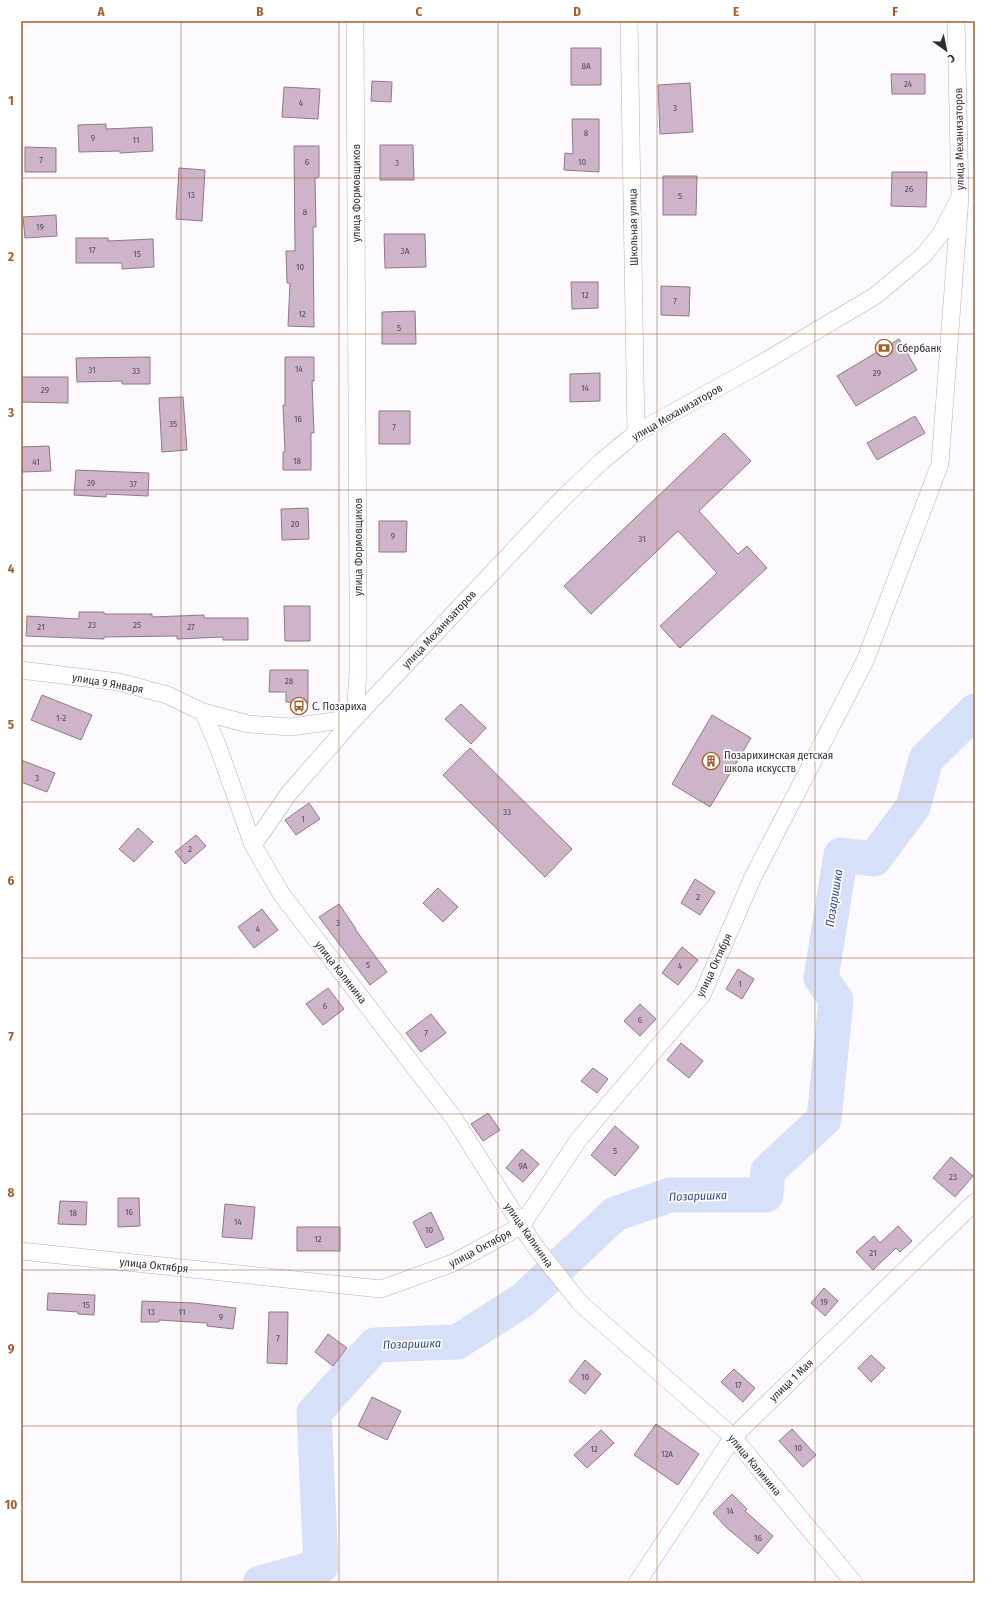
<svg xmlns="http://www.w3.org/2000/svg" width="996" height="1604" viewBox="0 0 996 1604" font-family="'Fira Sans Condensed',sans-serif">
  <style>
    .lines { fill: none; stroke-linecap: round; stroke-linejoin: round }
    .river { stroke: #d7e0f9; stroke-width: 35 }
    .building { fill: #ceb4c9; stroke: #90778b }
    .street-casing { stroke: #baaac5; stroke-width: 18 }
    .street { stroke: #fff; stroke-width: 17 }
    .grid { fill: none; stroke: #a3602e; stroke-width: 1; stroke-opacity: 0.55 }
    .labels { text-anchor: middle; stroke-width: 3.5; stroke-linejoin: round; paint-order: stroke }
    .number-label { font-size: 9px; fill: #594d5b }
    .street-label { font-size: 11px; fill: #322b36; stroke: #fff }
    .poi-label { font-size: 11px; fill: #322b36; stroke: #fff; text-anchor: start }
    .water-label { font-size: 12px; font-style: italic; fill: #364990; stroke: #fff }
    .neatline { fill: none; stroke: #a3602e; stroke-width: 1.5 }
    .grid-label { font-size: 13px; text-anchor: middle; font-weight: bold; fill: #a3602e }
  </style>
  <rect width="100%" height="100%" fill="#fcf9ff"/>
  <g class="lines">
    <path class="river" d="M260 1583 321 1566 314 1413 375 1345 457 1342 523 1300 615 1214 670 1195H766L768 1171 824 1119 836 1000 821 978 841 855 874 859 913 807 926 759 975 711"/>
  </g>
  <path class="building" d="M571 48H601V85H571Z
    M891 74H925V94H892Z
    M372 81 392 82 391 102 371 101Z
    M690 83 693 132 660 134 658 85Z
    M284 87 320 89 318 119 282 117Z
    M572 119H599V172L564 170 565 153 573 154Z
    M106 124V129L152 127 153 151 120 153V151L79 152 78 125Z
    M380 145H413L414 180H380Z
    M294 146H319V177L315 178 316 227H313L314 327 288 326 290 283H287L286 251H295Z
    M25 147 56 148V172H25Z
    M179 168 205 170 202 221 176 219Z
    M892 172H927L926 207 891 206Z
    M663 176H697L696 215H663Z
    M56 215 57 236 25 238 23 217Z
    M384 234H425L426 267 385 268Z
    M76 238H108V241L153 239 154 267 122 269V263H76Z
    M571 282H598V308L572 309Z
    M661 286 690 287 689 316 661 315Z
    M415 311 416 344H382V312Z
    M899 339 917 370 856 406 837 376Z
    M150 357V384H122V381L77 382 76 358Z
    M285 357H314V381H312L314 433H311V470H283V452H285L283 405H285Z
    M600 373V401L570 402V374Z
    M21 377H68V403L21 402Z
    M183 397 187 450 162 452 159 398Z
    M379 411H410V444H379Z
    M915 416 925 433 877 460 867 443Z
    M724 433 751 461 699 511 738 554 747 546 767 568 680 648 660 626 717 573 678 531 591 614 564 586Z
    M49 446 51 471 22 472 21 447Z
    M76 470 149 473 148 496 106 494V497L74 495Z
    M308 508 309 539 282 540 281 509Z
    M379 521H407L406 552H379Z
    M284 606H310V641H285Z
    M79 612H104V614H152V617L204 615V618H248V640H223V637L177 639V636L104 637V639L26 636 27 616 79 619Z
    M270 670H308V703L286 702V692H269Z
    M42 695 92 715 81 740 31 720Z
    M461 704 486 728 471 744 445 719Z
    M712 715 751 738 710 807 672 784Z
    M470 748 572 849 545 877 443 775Z
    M21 760 55 773 47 792 21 782Z
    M309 803 320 819 296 835 285 820Z
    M138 828 153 842 134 862 119 849Z
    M196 835 206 846 185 864 175 852Z
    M695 879 715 892 700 915 681 903Z
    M438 888 458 907 443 922 423 903Z
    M339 904 356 929H355L387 972 370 985 319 917Z
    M262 909 278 930 254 948 238 927Z
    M682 947 698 960 678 985 662 973Z
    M738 969 754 979 742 999 726 989Z
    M328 988 344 1009 323 1025 306 1004Z
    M640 1004 656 1019 640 1036 624 1021Z
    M431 1014 446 1033 421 1052 406 1033Z
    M681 1043 703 1061 689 1078 667 1060Z
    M593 1068 608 1079 597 1093 581 1081Z
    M488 1113 500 1130 483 1141 471 1124Z
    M615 1126 639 1147 615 1176 591 1155Z
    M522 1149 539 1164 523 1182 506 1168Z
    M951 1157 973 1176 955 1197 933 1178Z
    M118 1198H139L140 1226 118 1227Z
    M60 1201 87 1202 86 1225 58 1224Z
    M225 1204 255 1207 252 1239 222 1237Z
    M431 1212 444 1239 426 1248 413 1222Z
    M898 1226 912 1241 900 1252 896 1248 873 1270 856 1252 874 1236 880 1243Z
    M297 1227H340V1251H297Z
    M824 1288 838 1301 825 1316 811 1303Z
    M48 1293 95 1295 94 1315 78 1314V1312L47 1310Z
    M142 1301 194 1303 236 1308 233 1329 207 1326V1323L159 1320V1322H141Z
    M269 1312H288L287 1364 267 1363Z
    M328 1334 347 1348 333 1366 315 1352Z
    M871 1355 885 1368 871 1382 858 1368Z
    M585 1360 601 1374 585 1394 569 1381Z
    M734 1369 755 1388 743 1402 721 1382Z
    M372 1397 401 1411 387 1440 358 1426Z
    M656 1424 699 1454 678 1485 634 1455Z
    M792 1429 816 1455 803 1467 779 1441Z
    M601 1430 614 1443 587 1468 574 1455Z
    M732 1494 747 1509 745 1511 773 1536 758 1554 727 1528 713 1513Z"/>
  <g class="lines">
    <defs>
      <path id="street" d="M355 21 358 600V672L355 718
        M629 21 636 433
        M21 670 119 682 167 695 203 712 248 724 291 727 355 718
        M203 712 217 744 253 845 282 895 453 1117 534 1245 581 1304 733 1437 854 1583
        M253 845 290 792 355 718 563 498 601 462 636 433 757 366 875 296 924 255 942 232 960 197 956 21
        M21 1251 381 1289 453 1263 521 1226 579 1139 702 995 753 877 865 661 940 464 960 197
        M637 1583 733 1437 975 1202"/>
    </defs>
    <use href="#street" class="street-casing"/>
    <use href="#street" class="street"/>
  </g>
  <path class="grid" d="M181 21V1583M339 21V1583M498 21V1583M657 21V1583M815 21V1583M21 178H975M21 334H975M21 490H975M21 646H975M21 802H975M21 958H975M21 1114H975M21 1270H975M21 1426H975"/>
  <defs>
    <symbol id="bank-ring" viewBox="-11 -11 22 22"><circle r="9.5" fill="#fff" stroke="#a3602e" stroke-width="1.5"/><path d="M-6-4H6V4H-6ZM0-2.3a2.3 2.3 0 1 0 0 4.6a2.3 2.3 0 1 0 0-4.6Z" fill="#a3602e"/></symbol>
    <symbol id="bus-ring" viewBox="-11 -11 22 22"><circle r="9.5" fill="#fff" stroke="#a3602e" stroke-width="1.5"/><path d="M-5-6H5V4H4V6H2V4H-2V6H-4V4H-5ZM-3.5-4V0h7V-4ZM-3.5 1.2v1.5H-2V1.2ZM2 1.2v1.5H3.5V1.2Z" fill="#a3602e"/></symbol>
    <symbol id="building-ring" viewBox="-11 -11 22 22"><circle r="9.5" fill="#fff" stroke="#a3602e" stroke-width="1.5"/><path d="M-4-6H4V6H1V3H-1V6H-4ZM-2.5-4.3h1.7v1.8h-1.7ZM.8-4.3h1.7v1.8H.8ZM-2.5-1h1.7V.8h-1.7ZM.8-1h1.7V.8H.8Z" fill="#a3602e"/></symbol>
  </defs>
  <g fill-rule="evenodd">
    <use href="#bank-ring" x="874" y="338" width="20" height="20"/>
    <use href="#bus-ring" x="289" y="696" width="20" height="20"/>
    <use href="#building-ring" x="701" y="751" width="20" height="20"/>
  </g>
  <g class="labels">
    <g class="number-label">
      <text x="586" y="69">8А</text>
      <text x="908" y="87">24</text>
      <text x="301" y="106">4</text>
      <text x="675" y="111">3</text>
      <text x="586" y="136">8</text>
      <text x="93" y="141">9</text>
      <text x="136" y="143">11</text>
      <text x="41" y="163">7</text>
      <text x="307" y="165">6</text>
      <text x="582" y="165">10</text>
      <text x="397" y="166">3</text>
      <text x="909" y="192">26</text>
      <text x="191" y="198">13</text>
      <text x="680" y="199">5</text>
      <text x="305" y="215">8</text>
      <text x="40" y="230">19</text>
      <text x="92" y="253">17</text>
      <text x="405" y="254">3А</text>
      <text x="137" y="257">15</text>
      <text x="300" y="270">10</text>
      <text x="585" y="298">12</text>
      <text x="675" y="304">7</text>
      <text x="302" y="317">12</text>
      <text x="399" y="331">5</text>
      <text x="299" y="372">14</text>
      <text x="92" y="373">31</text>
      <text x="136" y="374">33</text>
      <text x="877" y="376">29</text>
      <text x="585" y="391">14</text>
      <text x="45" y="393">29</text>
      <text x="298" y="422">16</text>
      <text x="173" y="427">35</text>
      <text x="394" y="430">7</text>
      <text x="297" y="464">18</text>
      <text x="36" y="465">41</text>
      <text x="91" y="486">39</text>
      <text x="133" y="487">37</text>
      <text x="295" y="527">20</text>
      <text x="393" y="539">9</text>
      <text x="642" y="542">31</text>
      <text x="92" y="628">23</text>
      <text x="137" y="628">25</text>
      <text x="41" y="630">21</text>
      <text x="191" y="630">27</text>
      <text x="289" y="684">28</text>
      <text x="61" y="721">1-2</text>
      <text x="37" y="781">3</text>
      <text x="507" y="815">33</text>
      <text x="303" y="822">1</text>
      <text x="190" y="852">2</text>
      <text x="698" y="900">2</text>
      <text x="338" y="926">3</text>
      <text x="258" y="932">4</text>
      <text x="368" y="968">5</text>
      <text x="680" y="969">4</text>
      <text x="740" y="987">1</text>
      <text x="325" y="1009">6</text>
      <text x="640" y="1023">6</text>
      <text x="426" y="1036">7</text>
      <text x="615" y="1154">5</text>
      <text x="523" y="1169">9А</text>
      <text x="953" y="1180">23</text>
      <text x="129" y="1215">16</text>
      <text x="73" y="1216">18</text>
      <text x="238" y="1225">14</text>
      <text x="429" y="1233">10</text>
      <text x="318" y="1242">12</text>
      <text x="873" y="1256">21</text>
      <text x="824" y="1305">19</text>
      <text x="86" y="1308">15</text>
      <text x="151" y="1315">13</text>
      <text x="182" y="1315">11</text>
      <text x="221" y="1320">9</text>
      <text x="278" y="1341">7</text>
      <text x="585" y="1380">10</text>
      <text x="738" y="1388">17</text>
      <text x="798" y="1451">10</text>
      <text x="594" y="1452">12</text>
      <text x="667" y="1457">12А</text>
      <text x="730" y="1514">14</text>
      <text x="758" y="1541">16</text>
    </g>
    <g class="street-label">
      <text transform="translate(959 139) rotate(-91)" y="4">улица Механизаторов</text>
      <text transform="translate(356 193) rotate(-90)" y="4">улица Формовщиков</text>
      <text transform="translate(633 227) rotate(-91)" y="4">Школьная улица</text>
      <text transform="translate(677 412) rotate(-30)" y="4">улица Механизаторов</text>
      <text transform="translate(358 547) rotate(-90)" y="4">улица Формовщиков</text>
      <text transform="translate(439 629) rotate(-47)" y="4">улица Механизаторов</text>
      <text transform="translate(108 683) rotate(10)" y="4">улица 9 Января</text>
      <text transform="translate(714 965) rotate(-65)" y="4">улица Октября</text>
      <text transform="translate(341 972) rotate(52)" y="4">улица Калинина</text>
      <text transform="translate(529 1235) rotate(55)" y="4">улица Калинина</text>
      <text transform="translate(480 1248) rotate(-28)" y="4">улица Октября</text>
      <text transform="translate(154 1265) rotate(6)" y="4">улица Октября</text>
      <text transform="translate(791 1380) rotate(-44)" y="4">улица 1 Мая</text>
      <text transform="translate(755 1465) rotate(50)" y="4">улица Калинина</text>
    </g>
    <g class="poi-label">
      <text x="897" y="352">Сбербанк</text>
      <text x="312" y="710">С. Позариха</text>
      <text x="724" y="759">Позарихинская детская<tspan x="724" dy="13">школа искусств</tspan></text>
    </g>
    <g class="water-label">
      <text transform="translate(834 898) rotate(-81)" y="4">Позаришка</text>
      <text transform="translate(698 1196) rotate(-2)" y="4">Позаришка</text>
      <text transform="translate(412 1344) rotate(-2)" y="4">Позаришка</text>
    </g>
  </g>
  <rect width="996" height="1604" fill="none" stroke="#ffffff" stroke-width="44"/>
  <g transform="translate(946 50) rotate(147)" stroke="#ffffff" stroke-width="3" paint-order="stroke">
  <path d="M0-3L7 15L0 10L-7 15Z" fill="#322b36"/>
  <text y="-6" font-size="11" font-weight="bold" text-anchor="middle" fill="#322b36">С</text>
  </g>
  <rect x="22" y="22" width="952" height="1560" class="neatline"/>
  <g class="grid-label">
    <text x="101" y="16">A</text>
    <text x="260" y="16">B</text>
    <text x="419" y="16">C</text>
    <text x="577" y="16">D</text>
    <text x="736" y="16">E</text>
    <text x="895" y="16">F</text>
    <text x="11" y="105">1</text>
    <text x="11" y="261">2</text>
    <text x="11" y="417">3</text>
    <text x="11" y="573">4</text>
    <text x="11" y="729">5</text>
    <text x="11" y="885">6</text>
    <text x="11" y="1041">7</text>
    <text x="11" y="1197">8</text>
    <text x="11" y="1353">9</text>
    <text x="11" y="1509">10</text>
  </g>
</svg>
